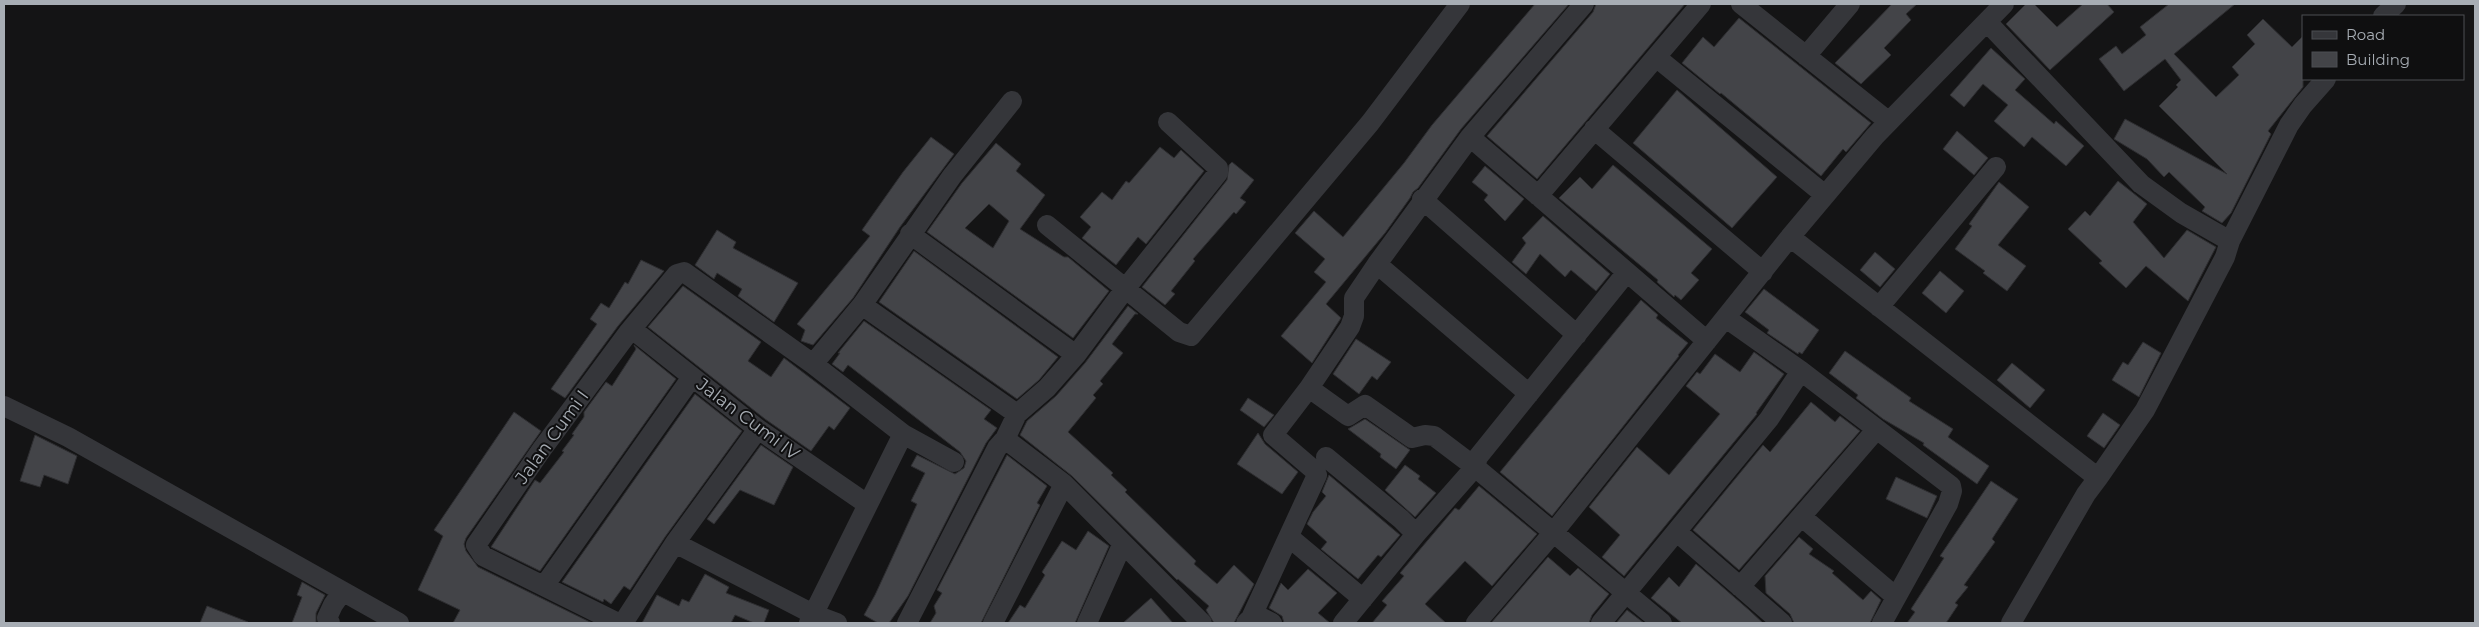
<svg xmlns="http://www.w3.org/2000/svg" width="2479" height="627" viewBox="0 0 2479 627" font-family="Montserrat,sans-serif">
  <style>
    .building { fill: #434448; stroke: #2e2e31; fill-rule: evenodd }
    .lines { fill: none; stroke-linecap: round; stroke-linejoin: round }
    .street { stroke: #35363a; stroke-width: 20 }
    .labels { text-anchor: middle; stroke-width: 4; stroke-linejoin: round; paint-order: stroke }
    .street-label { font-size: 18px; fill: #a7adb4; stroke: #0f0f10 }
  </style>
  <rect width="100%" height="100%" fill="#141415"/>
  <path class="building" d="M1535 4H1569L1461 129 1418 188 1413 192 1410 198 1385 233 1326 304 1341 318 1312 363 1281 336 1326 282 1314 272 1325 259 1295 233 1314 211 1343 237 1404 163 1432 125Z
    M1596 4H1685L1537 179 1487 136 1593 12Z
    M1892 4H1917L1906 14 1911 20 1884 48 1891 55 1861 84 1835 63Z
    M2026 4H2034L2057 27 2083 4H2107L2114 12 2050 70 2006 24Z
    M2169 4H2235L2174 54 2216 97 2239 75 2232 67 2255 44 2247 35 2263 19 2292 47 2303 36V87L2268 131 2271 134 2231 213 2222 223 2202 211 2205 207 2169 172 2164 177 2147 159 2114 139 2125 119 2227 174 2159 106 2178 87 2176 85 2181 80 2165 59 2124 91 2099 59 2116 46 2122 54 2146 35 2140 27Z
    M1739 18 1871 123 1846 152 1843 149 1821 176 1721 93 1720 94 1682 63 1703 37 1714 47Z
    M1991 48 2025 79 2015 90 2054 124 2056 121 2084 146 2066 166 2032 137 2024 147 1994 121 2008 105 1983 84 1964 107 1950 95Z
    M1677 90 1777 177 1732 228 1633 143Z
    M1957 131 1988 158 1974 175 1943 149Z
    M931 137 954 154 900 227 853 298 813 345 801 341 805 330 797 324 870 236 862 230 903 172Z
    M996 143 1021 164 1016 171 1045 195 1020 229 1064 257H1068L1109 291 1073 338 927 232 962 183ZM989 204 1009 221 993 248 965 228Z
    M1160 147 1174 158 1181 150 1204 171 1146 244 1138 237 1116 265 1082 238 1091 227 1080 217 1102 192 1112 200 1126 181 1129 183Z
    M1232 162 1254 180 1240 198 1246 202 1236 214 1234 212 1193 259 1195 261 1171 291 1175 294 1165 305 1142 287 1227 180 1229 165Z
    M1613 165 1712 249 1691 273 1699 280 1681 300 1675 295 1674 297 1657 282 1658 280 1559 198 1580 177 1592 189Z
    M1485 166 1524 199 1505 221 1484 200 1488 195 1472 182Z
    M2118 181 2147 204 2133 222 2164 258 2187 230 2216 247 2188 301 2146 266 2126 288 2099 263 2102 261 2068 229 2085 211 2090 216Z
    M1999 182 2029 207 1998 245 2026 266 2007 291 1983 273 1985 271 1955 249 1972 226 1969 224Z
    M1543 216 1610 274 1596 291 1571 270 1565 277 1540 254 1526 274 1512 262 1526 243 1522 238Z
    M717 230 736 242 733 248 798 283 774 322 738 296 742 289 717 273 714 279 695 265Z
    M914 251 1058 357 1039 380 1017 399 879 302Z
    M1875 252 1895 269 1880 287 1860 270Z
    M641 260 664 271 618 326 565 398 551 389 597 324 590 319 601 303 609 308 625 282 628 284Z
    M1940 271 1964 291 1946 313 1922 293Z
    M683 286 761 342 748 361 771 377 784 358 850 408 834 430 829 426 811 451 765 419 648 327Z
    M1764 289 1819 330 1802 354 1799 352 1798 354 1767 333 1769 330 1745 312Z
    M1641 300 1658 315 1656 318 1688 343 1678 355 1679 356 1552 516 1500 472Z
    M1128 306 1138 314H1135L1112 344 1123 353 1100 381 1103 384 1093 395 1096 398 1068 432 1113 473 1111 475 1127 490 1125 492 1196 561 1194 564 1217 584 1234 565 1254 584 1234 623H1214L1206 610 1209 606 1178 579 1177 580 1072 476 1020 435 1027 421 1056 396 1085 363Z
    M864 321 991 410 984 419 997 428 986 443 908 596 889 623H878L864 615 875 595 917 504 911 501 925 473 911 466 917 455 955 474 964 468 966 461 960 452 848 365 843 372 832 364 840 353H838Z
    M1356 339 1391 362 1377 380 1372 376 1359 394 1333 374Z
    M2143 342 2161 353 2139 397 2112 380 2123 362 2128 365Z
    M634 345 676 379 540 571 491 547 535 480 540 483 564 452 562 451 574 435 572 434 584 417V412L606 382 612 386 636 349Z
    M1845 351 1911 398 1909 401 1953 429 1948 437 1989 466 1977 484 1923 445 1924 443 1883 419 1856 398 1858 395 1829 373Z
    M1754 352 1784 374 1756 413 1757 414 1624 576 1602 557 1620 535 1589 507 1637 447 1669 475 1720 414 1686 386 1697 372 1700 374 1715 354 1740 372Z
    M2012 363 2045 390 2030 408 1997 380Z
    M695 394 742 431 665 537 630 590 624 586 611 604 604 599 603 602 562 582Z
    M1248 398 1274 415 1264 427 1240 410Z
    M1811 402 1835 422 1840 416 1860 431 1739 570 1693 530 1763 445 1770 452Z
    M514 412 541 431 466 538 464 544 466 551 478 567 592 623H453L460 610 418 590 443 536 434 530Z
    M2103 413 2120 425 2104 448 2087 436Z
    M1365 419 1410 450 1396 469 1380 457 1381 454 1348 429Z
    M1258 433 1265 444 1298 472 1282 494 1237 464Z
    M35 435 77 456 68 484 44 475 40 487 20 481Z
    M761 445 793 467 774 505 740 490 714 524 707 519Z
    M1007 455 1047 486 1037 503 1040 505 981 623H930L936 613 934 606 942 593 937 590Z
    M1405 465 1420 476 1418 479 1436 493 1415 517 1385 490Z
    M1329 475 1400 535 1381 557 1378 555 1358 579 1321 549 1327 542 1307 524 1313 512 1326 496 1322 492Z
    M1896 477 1937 496 1927 518 1886 499Z
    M1991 481 2018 499 1992 539 1995 542 1964 585 1968 587 1955 603 1958 605 1946 623H1907L1915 612 1911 609 1944 558 1940 556Z
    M1479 486 1537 534 1492 586 1465 561 1425 604 1446 623H1372L1387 605 1382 601 1404 576 1400 573 1455 508 1459 510Z
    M1088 531 1109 546 1075 623H1008L1020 605 1025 608 1045 575 1042 572 1062 541 1076 550Z
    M1799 537 1813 549 1809 554 1834 571 1832 573 1863 600 1871 591 1881 600 1870 623H1794L1790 614 1766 593 1765 576Z
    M1548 557 1570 576 1578 568 1609 594 1592 615 1589 623H1491Z
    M1696 564 1749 610 1763 623H1682L1651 598 1669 577 1679 587Z
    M1308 569 1337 593 1318 613 1330 623H1284L1282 616 1269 608 1281 583 1288 590Z
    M705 574 729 587 726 593 769 610 764 623H754L735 615 731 623H642L657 595 679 606 682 599 689 602Z
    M302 582 325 595 316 613V623H292L302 597 297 595Z
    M1151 598 1173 623H1123Z
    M207 606 248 622V623H200Z
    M1627 610 1644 623H1616Z"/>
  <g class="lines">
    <path class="street" d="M1741 4 1888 121
      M2383 16 2396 4
      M1988 23 2141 184 2181 213 2230 241 2289 125 2303 105 2326 79
      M1806 56 1850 4
      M1656 57 1825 195
      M1594 129 1763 272
      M1470 137 1707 341
      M1538 196 1701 4
      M1422 199 1577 335
      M1047 225 1179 332 1191 336 1370 123 1460 4
      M910 234 1076 355
      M1790 237 2098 478 2086 494 2011 623
      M1627 272 1478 457 1475 467 1662 623
      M862 305 1017 414
      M1879 307 1996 167
      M1726 318 1801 371 1951 486 1952 491 1948 504 1882 623
      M632 329 758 429 867 504
      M813 364 862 305 952 176 1012 101
      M1309 388 1348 416 1365 405 1412 438 1425 435 1434 436 1475 467 1416 534 1343 623
      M1529 394 1377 264 1470 137 1584 4
      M4 406 68 437 399 623
      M903 434 954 462
      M1326 457 1401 519 1416 534
      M2098 478 2145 410 2225 257 2230 241
      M1064 484 1202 623
      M1802 517 1896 597
      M1677 532 1782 623
      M1289 537 1363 599
      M675 543 813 614 837 623
      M544 586 692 377
      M1740 587 1876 430
      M1251 618 1317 475 1315 471 1273 435 1309 388 1350 327 1354 316V298L1377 264
      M330 623 327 618 333 605 342 592
      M618 623 483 556 476 545 542 449 628 333 677 274 684 272 813 364 903 434 809 623
      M623 623 675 543 758 429
      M907 623 997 448 1005 439 1017 414 1047 388 1076 355 1125 289 1218 173V168L1168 122
      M993 623 1064 484 1005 439
      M1087 623 1122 545
      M1246 623 1251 618 1260 617 1272 623
      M1476 623 1553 533 1790 237 1875 136 2004 4
      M1601 623 1769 419 1801 371"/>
  </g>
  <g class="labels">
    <g class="street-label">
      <text transform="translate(748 419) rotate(37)" y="6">Jalan Cumi IV</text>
      <text transform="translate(552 437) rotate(-54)" y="6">Jalan Cumi I</text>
    </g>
  </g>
  <rect width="2479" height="627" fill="none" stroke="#a7adb4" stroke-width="10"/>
  <rect x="2302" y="15" width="162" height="65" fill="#0f0f10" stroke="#4c4e52"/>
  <rect x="2312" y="31" width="25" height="8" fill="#35363a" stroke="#4c4e52"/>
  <text x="2346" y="40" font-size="15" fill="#a7adb4">Road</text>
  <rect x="2312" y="52" width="25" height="15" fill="#434448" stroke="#4c4e52"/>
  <text x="2346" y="65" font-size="15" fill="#a7adb4">Building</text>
</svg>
